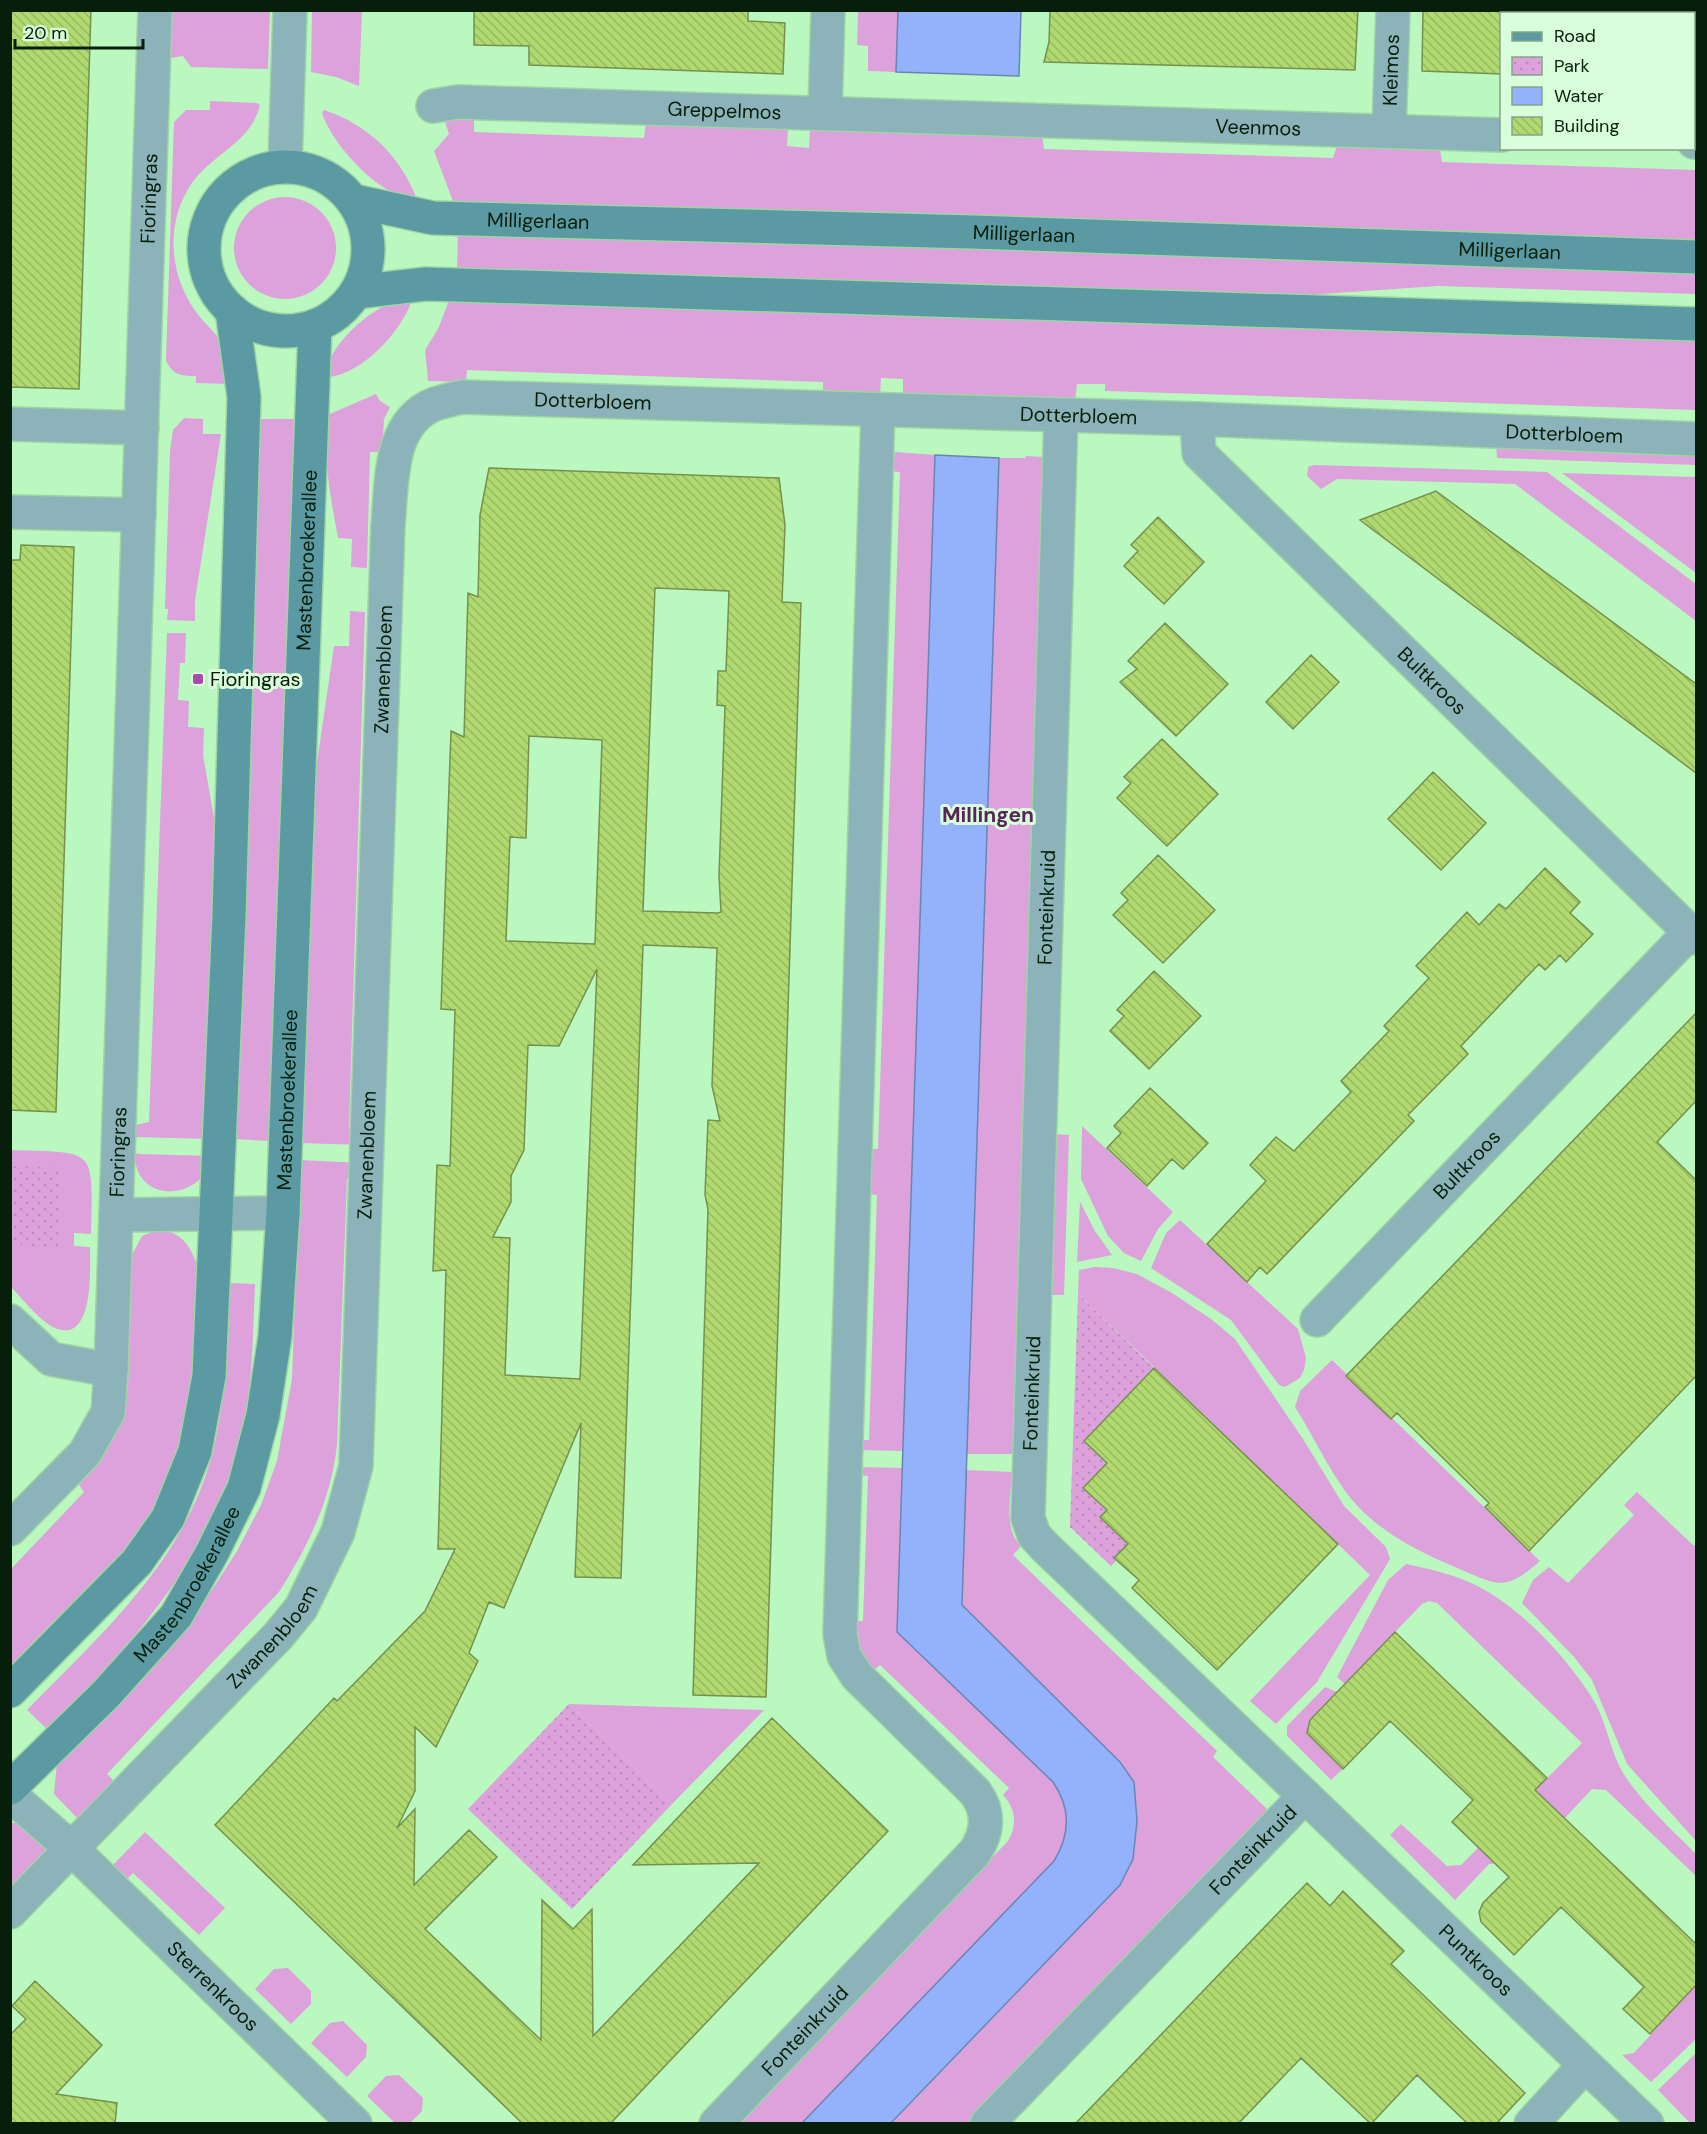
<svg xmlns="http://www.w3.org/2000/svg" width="1707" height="2134" viewBox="0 0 1707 2134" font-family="'DM Sans',sans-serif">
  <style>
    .grass { fill: #dda1dc }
    .park { fill: url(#park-dots) }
    .water { fill: #94b2fc; stroke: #6986b3; stroke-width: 1.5 }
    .building { fill: url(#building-back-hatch); stroke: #76904e; stroke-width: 1.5; fill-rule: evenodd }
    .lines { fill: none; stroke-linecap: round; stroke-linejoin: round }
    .minor-casing { stroke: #9ed5a3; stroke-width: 36 }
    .secondary-casing { stroke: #9ed5a3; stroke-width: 36 }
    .minor { stroke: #8bb3b9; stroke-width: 33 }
    .secondary { stroke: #5b9aa3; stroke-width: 33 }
    .poi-dot { fill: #ac48ae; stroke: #dafedc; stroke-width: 2 }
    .labels { text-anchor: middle; stroke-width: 6; stroke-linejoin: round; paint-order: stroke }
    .street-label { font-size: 20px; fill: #061e0a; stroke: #dafedc }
    .poi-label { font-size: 20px; fill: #061e0a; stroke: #dafedc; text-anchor: start }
    .neighbourhood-label { font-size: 21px; font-weight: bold; fill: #562657; stroke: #dafedc }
  </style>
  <defs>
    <pattern id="park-dots" width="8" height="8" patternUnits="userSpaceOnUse" patternTransform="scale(1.5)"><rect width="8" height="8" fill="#dda1dc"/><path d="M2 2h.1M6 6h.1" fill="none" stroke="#bc8abb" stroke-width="1.8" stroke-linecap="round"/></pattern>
    <pattern id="building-back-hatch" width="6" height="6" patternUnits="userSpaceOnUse" patternTransform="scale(1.5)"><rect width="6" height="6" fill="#b0d970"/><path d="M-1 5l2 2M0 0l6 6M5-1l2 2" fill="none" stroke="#96ba60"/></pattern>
  </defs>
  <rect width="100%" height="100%" fill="#bbf8c0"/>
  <path class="grass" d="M172 11H270L268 69 191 67 183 56 171 58Z
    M312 11H362L359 86 336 77 311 72Z
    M858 11H898L896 72 868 71V46L857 45Z
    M210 101 257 103 260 105C251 143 213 153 192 183 164 223 169 278 199 316 208 327 222 338 226 352 229 362 230 374 231 384L196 383V376C181 376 172 375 166 360L174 122 186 110H210Z
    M324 110C369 125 400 156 417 199 409 197 401 197 394 193 367 181 331 141 322 113Z
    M474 118V132L644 138 646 123 788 128 787 146 809 148 810 129 1042 136 1044 149 1333 158 1337 146 1440 150 1442 162 1696 170V245L454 204 434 151 449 134 444 119Z
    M234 248a51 51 0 1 1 102 0a51 51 0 1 1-102 0Z
    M458 229 1696 268V294L1438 286 1261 298 457 270Z
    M450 298 1696 335V410L1105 391V384H1077L1075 402 903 396V379L881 378 880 396 823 394V382L467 370 466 382 428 381 425 350 438 329Z
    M412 300C402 331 362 374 329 377 320 353 368 311 389 304 396 301 404 301 412 300Z
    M376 394 380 401 390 407 384 419 382 452H370L367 568 351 567 352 539 338 538C330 496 324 458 325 416Z
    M184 418 203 419V434H221L195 600V621L167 620 168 609H165L170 451 173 430Z
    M258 419H297L269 1141 233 1139Z
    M1496 445 1696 451V465L1497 458Z
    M895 452 935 455 903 1451 859 1450 860 1440H869L877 1195 868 1194 869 1149H878L900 472 890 471Z
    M1026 456 1045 457 1013 1454H967L999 458H1025Z
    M1314 465 1547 472 1696 584V621L1515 484 1337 479 1321 489 1307 476 1308 467Z
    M1562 473 1696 477V573Z
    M350 611 365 612 349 1128 361 1129 360 1145 300 1143 315 776 334 646H349Z
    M167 633H186L185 663H180L178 700 189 701 188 727 204 728 203 755 219 846 210 1139 135 1137 136 1125 149 1122Z
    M1082 1126 1173 1212 1158 1229 1141 1261 1124 1253 1108 1236 1081 1179Z
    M1055 1134 1069 1135 1064 1295H1050Z
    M10 1150C97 1153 93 1146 91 1234L74 1233V1246L90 1247C90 1268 95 1350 51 1326 36 1317 23 1299 11 1287Z
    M135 1153 140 1154 210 1156C208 1164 206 1172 201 1178 176 1203 133 1192 135 1153Z
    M300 1160 360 1163 359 1178H347L337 1445C331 1500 308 1546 279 1592L107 1774 116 1783 79 1820 54 1794 57 1762 210 1593 237 1551 261 1505 277 1461 292 1379Z
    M1080 1202 1095 1231 1112 1255 1077 1262Z
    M1180 1220 1298 1329 1306 1358 1304 1370 1300 1378 1285 1387 1279 1385 1231 1320 1151 1268 1166 1233Z
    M157 1230C185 1231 193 1251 200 1274L197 1404 159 1502 133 1540 111 1565 11 1670V1569L84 1492 77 1482C104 1452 122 1426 128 1386L132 1255 142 1236Z
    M1094 1267 1113 1268 1137 1274 1172 1293 1211 1319 1235 1339 1303 1439 1344 1506 1386 1547 1390 1559 1317 1682 1276 1724 1250 1701 1370 1575 1078 1294 1079 1270Z
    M228 1283 255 1284C253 1331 253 1378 244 1424 220 1548 132 1643 49 1731L27 1710C108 1627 194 1553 217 1433 226 1383 226 1333 228 1283Z
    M1332 1360 1540 1561C1503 1594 1496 1584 1455 1567 1410 1548 1366 1525 1339 1482 1323 1458 1311 1432 1295 1407L1300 1391Z
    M858 1467 902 1468 897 1632 1053 1782C1071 1808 1070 1835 1054 1861L802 2123 736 2124 1007 1842C1018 1826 1016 1809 1003 1795L1009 1788 880 1665 873 1671 861 1657 854 1621H863L868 1476 858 1475Z
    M966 1470 1012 1472C1011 1494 1003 1530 1021 1546L1013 1555 1217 1751 1213 1757 1267 1809 1258 1821 968 2123 891 2124 1120 1885 1133 1859 1137 1822 1134 1782 1120 1762 962 1605Z
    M1637 1492 1694 1546 1696 1543V1841L1627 1764 1592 1680 1574 1657 1522 1603 1533 1580 1549 1567 1568 1583 1634 1515 1624 1505Z
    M1406 1564C1429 1569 1449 1573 1471 1583 1518 1604 1568 1658 1594 1701 1607 1723 1610 1751 1623 1773 1642 1803 1671 1829 1696 1854V1876L1606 1790 1592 1789 1519 1867 1505 1863 1489 1864 1455 1900 1390 1835 1401 1824 1447 1866 1461 1865 1582 1743 1437 1603 1429 1601 1422 1604 1345 1684 1337 1677 1388 1580Z
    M1325 1687 1337 1692 1311 1719V1736L1343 1769 1331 1780 1287 1736V1726Z
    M569 1704 764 1710 672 1804Z
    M11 1823H17L48 1852 11 1892Z
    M145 1832 225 1908 199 1935 133 1873 125 1881 111 1867Z
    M288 1968 311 1991V2004L291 2024 255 1989 274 1969Z
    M1696 1985V2039L1651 2082 1622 2055 1634 2053Z
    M343 2021 367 2045 366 2057 347 2077 311 2043 330 2023Z
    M1696 2053V2123H1690L1658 2090Z
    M399 2075 423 2098 422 2111 410 2123H395L367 2096 386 2076Z"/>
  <path class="park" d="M11 1166 60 1168 58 1248 23 1246 11 1239Z
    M1078 1294 1154 1368 1084 1441 1107 1463 1084 1488 1107 1510 1101 1517 1128 1544 1115 1558 1117 1560 1111 1566 1070 1527Z
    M569 1704 672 1804 572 1909 468 1809Z"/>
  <path class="water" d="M898 11H1021L1019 76 896 72Z
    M935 455 999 458 962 1605 1120 1762 1134 1782 1137 1821 1133 1859 1120 1885 891 2123H802L1054 1861C1070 1835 1071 1808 1053 1782L897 1632Z"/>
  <path class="building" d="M10 10H91L79 389 10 387Z
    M474 10H748V21L785 23 783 74 529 65V46L474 45Z
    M1050 10H1358L1355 70 1044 62 1049 42Z
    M1423 10H1502V74L1422 71Z
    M489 468 779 478 785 525 782 602 801 603 766 1697 693 1695 708 1209 705 1195 708 1120 720 1121 712 1086 717 948 643 945 621 1578 575 1577 581 1423 504 1608 489 1602 469 1653 478 1661 436 1747 415 1727V1791L397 1828 415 1809 414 1885 469 1830 497 1857 425 1929 541 2040 542 1900 573 1929 592 1909 593 2036 759 1863 633 1865 772 1718 888 1831 610 2124H523L215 1825 334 1698 337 1701 425 1611 455 1549H438L446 1270 433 1271 437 1165 450 1166 455 1010 441 1009 451 731 464 737 468 593 478 597 480 515ZM655 588 729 591 726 671H718L717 705 725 706 719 876 721 912 718 913 643 911ZM529 736 602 740 595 944 506 941 510 837 526 838ZM597 969 580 1379 505 1375 510 1238 493 1237 511 1202V1176L524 1150 528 1045 559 1046Z
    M1436 491 1696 684V773L1360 520Z
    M1158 517 1204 562 1164 604 1124 566 1138 551 1131 545Z
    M21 545 74 547 56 1112 10 1110V560H20Z
    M1165 623 1228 684 1176 736 1120 682 1137 669 1128 661Z
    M1311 655 1339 682 1293 729 1266 702Z
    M1162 739 1218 794 1167 846 1117 798 1131 783 1124 777Z
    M1433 772 1486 823 1441 870 1388 819Z
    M1158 855 1215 910 1163 963 1113 915 1128 900 1121 893Z
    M1545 868 1580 902 1570 913 1593 934 1566 962 1560 955 1545 970 1539 964 1461 1046 1468 1054 1408 1115 1414 1121 1267 1274 1260 1267 1247 1282 1207 1244 1266 1181 1250 1165 1276 1137 1294 1151 1351 1092 1341 1081 1389 1031 1384 1026 1429 978 1416 966 1467 912 1479 925 1499 904 1506 909Z
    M1154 971 1201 1016 1149 1069 1110 1031 1124 1016 1117 1010Z
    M1696 1013V1101L1657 1142 1696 1180V1376L1529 1551 1485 1507 1489 1503 1397 1413 1391 1419 1346 1376Z
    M1150 1088 1208 1143 1183 1169 1172 1159 1147 1186 1107 1148 1121 1133 1114 1126Z
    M1154 1368 1338 1544 1217 1670 1132 1588 1139 1580 1114 1558 1128 1544 1100 1517 1107 1510 1083 1488 1107 1463 1084 1441Z
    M1395 1632 1547 1778 1535 1790 1696 1944V1985L1650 2034 1623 2009 1644 1987 1561 1907 1514 1955 1481 1922 1479 1912 1483 1903 1509 1877 1452 1822 1473 1800 1390 1721 1343 1769 1307 1733 1310 1720Z
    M1307 1883 1330 1906 1343 1891 1404 1951 1391 1964 1525 2093 1496 2124H1468L1417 2075 1371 2124 1301 2058 1238 2124H1075Z
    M35 1981 102 2045 56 2094 117 2103 115 2124H10V2035L26 2019 12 2006Z"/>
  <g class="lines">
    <defs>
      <g id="minor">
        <path id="s1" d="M433 106 458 102 1502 135"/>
        <path d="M825 114 828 10"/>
        <path id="s2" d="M1389 130 1393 10"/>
        <path d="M1694 142H1696"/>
        <path d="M285 166 290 10"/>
        <path id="s3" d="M1197 419 1199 453 1696 938"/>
        <path d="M10 424 142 428"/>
        <path d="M10 512 139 515"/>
        <path d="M116 1215 283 1213"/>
        <path id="s4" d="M1317 1320 1690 932"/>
        <path d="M10 1321 51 1359 111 1370"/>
        <path id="s5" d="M10 1529 85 1453 108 1412 111 1370 155 10"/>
        <path id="s6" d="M10 1795 72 1849 355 2124"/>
        <path id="s7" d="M1305 1796 1647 2124"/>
        <path id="s8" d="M10 1912 278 1636 301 1608 338 1532 356 1466 388 525C392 484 388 422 435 404 443 401 453 399 462 397L1197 419 1696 439"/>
        <path id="s9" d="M716 2124 975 1852C988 1832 990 1812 975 1792L857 1676 844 1656 840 1634 878 411"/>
        <path id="s10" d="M987 2124 1305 1796 1044 1546 1034 1535 1028 1518 1061 417"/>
        <path d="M1531 2124 1585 2065"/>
      </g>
      <g id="secondary">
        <circle cx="286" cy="249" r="82"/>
        <path id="s11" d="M354 201 433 218 972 232 1696 257"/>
        <path d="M356 292 426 284 1696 324"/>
        <path d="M10 1691 137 1562 168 1518 195 1451 209 1376 229 916 244 397 232 311"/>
        <path id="s12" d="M10 1788 106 1694 176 1616 212 1553 244 1488 263 1415 275 1336 283 1213 315 326"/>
      </g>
    </defs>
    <use href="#minor" class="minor-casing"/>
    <use href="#secondary" class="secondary-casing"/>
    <use href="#minor" class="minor"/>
    <use href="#secondary" class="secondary"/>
  </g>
  <rect class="poi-dot" x="192" y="673" width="12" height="12" rx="3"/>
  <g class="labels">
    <g class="street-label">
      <text dy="7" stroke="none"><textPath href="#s2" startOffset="60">Kleimos</textPath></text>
      <text dy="7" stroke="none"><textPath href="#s1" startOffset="292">Greppelmos</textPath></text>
      <text dy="7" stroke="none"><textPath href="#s1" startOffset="826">Veenmos</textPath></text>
      <text dy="7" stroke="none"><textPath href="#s5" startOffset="1368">Fioringras</textPath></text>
      <text dy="7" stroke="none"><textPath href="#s11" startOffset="186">Milligerlaan</textPath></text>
      <text dy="7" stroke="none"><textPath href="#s11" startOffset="672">Milligerlaan</textPath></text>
      <text dy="7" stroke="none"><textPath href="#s11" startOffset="1158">Milligerlaan</textPath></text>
      <text dy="7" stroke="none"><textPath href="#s8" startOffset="1812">Dotterbloem</textPath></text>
      <text dy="7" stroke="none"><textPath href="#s8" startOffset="2298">Dotterbloem</textPath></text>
      <text dy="7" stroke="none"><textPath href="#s8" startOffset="2784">Dotterbloem</textPath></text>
      <text dy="7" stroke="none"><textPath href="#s12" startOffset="1316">Mastenbroekerallee</textPath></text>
      <text dy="7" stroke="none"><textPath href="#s8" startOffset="1371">Zwanenbloem</textPath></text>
      <text dy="7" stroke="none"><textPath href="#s3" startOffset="360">Bultkroos</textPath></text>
      <text dy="7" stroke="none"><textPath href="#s10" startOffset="1462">Fonteinkruid</textPath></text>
      <text dy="7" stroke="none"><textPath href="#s12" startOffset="776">Mastenbroekerallee</textPath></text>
      <text dy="7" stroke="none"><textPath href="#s5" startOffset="414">Fioringras</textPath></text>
      <text dy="7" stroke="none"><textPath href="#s8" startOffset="885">Zwanenbloem</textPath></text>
      <text dy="7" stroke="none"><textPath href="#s4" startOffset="216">Bultkroos</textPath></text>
      <text dy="7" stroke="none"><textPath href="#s10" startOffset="976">Fonteinkruid</textPath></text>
      <text dy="7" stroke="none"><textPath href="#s12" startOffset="272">Mastenbroekerallee</textPath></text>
      <text dy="7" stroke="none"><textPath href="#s8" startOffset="381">Zwanenbloem</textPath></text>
      <text dy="7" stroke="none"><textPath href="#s10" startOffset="382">Fonteinkruid</textPath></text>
      <text dy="7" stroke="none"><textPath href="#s7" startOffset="237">Puntkroos</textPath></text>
      <text dy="7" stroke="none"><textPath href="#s6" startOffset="279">Sterrenkroos</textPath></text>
      <text dy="7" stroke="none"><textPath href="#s9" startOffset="129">Fonteinkruid</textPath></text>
    </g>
    <g class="poi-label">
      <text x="210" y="686">Fioringras</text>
    </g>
    <g class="neighbourhood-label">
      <text x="988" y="822">Millingen</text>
    </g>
  </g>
  <rect width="1707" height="2134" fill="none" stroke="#061e0a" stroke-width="24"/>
  <rect x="1500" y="12" width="195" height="138" fill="#dafedc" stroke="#85a488" stroke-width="1.5"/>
  <rect x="1512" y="32" width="30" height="9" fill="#5b9aa3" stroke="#85a488" stroke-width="1.5"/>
  <text x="1554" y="42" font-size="18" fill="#061e0a">Road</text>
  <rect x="1512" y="57" width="30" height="18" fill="url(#park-dots)" stroke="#85a488" stroke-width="1.5"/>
  <text x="1554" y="72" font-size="18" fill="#061e0a">Park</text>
  <rect x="1512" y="87" width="30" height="18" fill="#94b2fc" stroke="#85a488" stroke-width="1.5"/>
  <text x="1554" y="102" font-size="18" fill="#061e0a">Water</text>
  <rect x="1512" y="117" width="30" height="18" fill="url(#building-back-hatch)" stroke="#85a488" stroke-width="1.5"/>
  <text x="1554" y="132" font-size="18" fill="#061e0a">Building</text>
  <path d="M15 39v9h128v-9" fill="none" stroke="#061e0a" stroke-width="3"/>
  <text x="24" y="39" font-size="18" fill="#061e0a" stroke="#dafedc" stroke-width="4.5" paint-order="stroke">20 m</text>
</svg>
